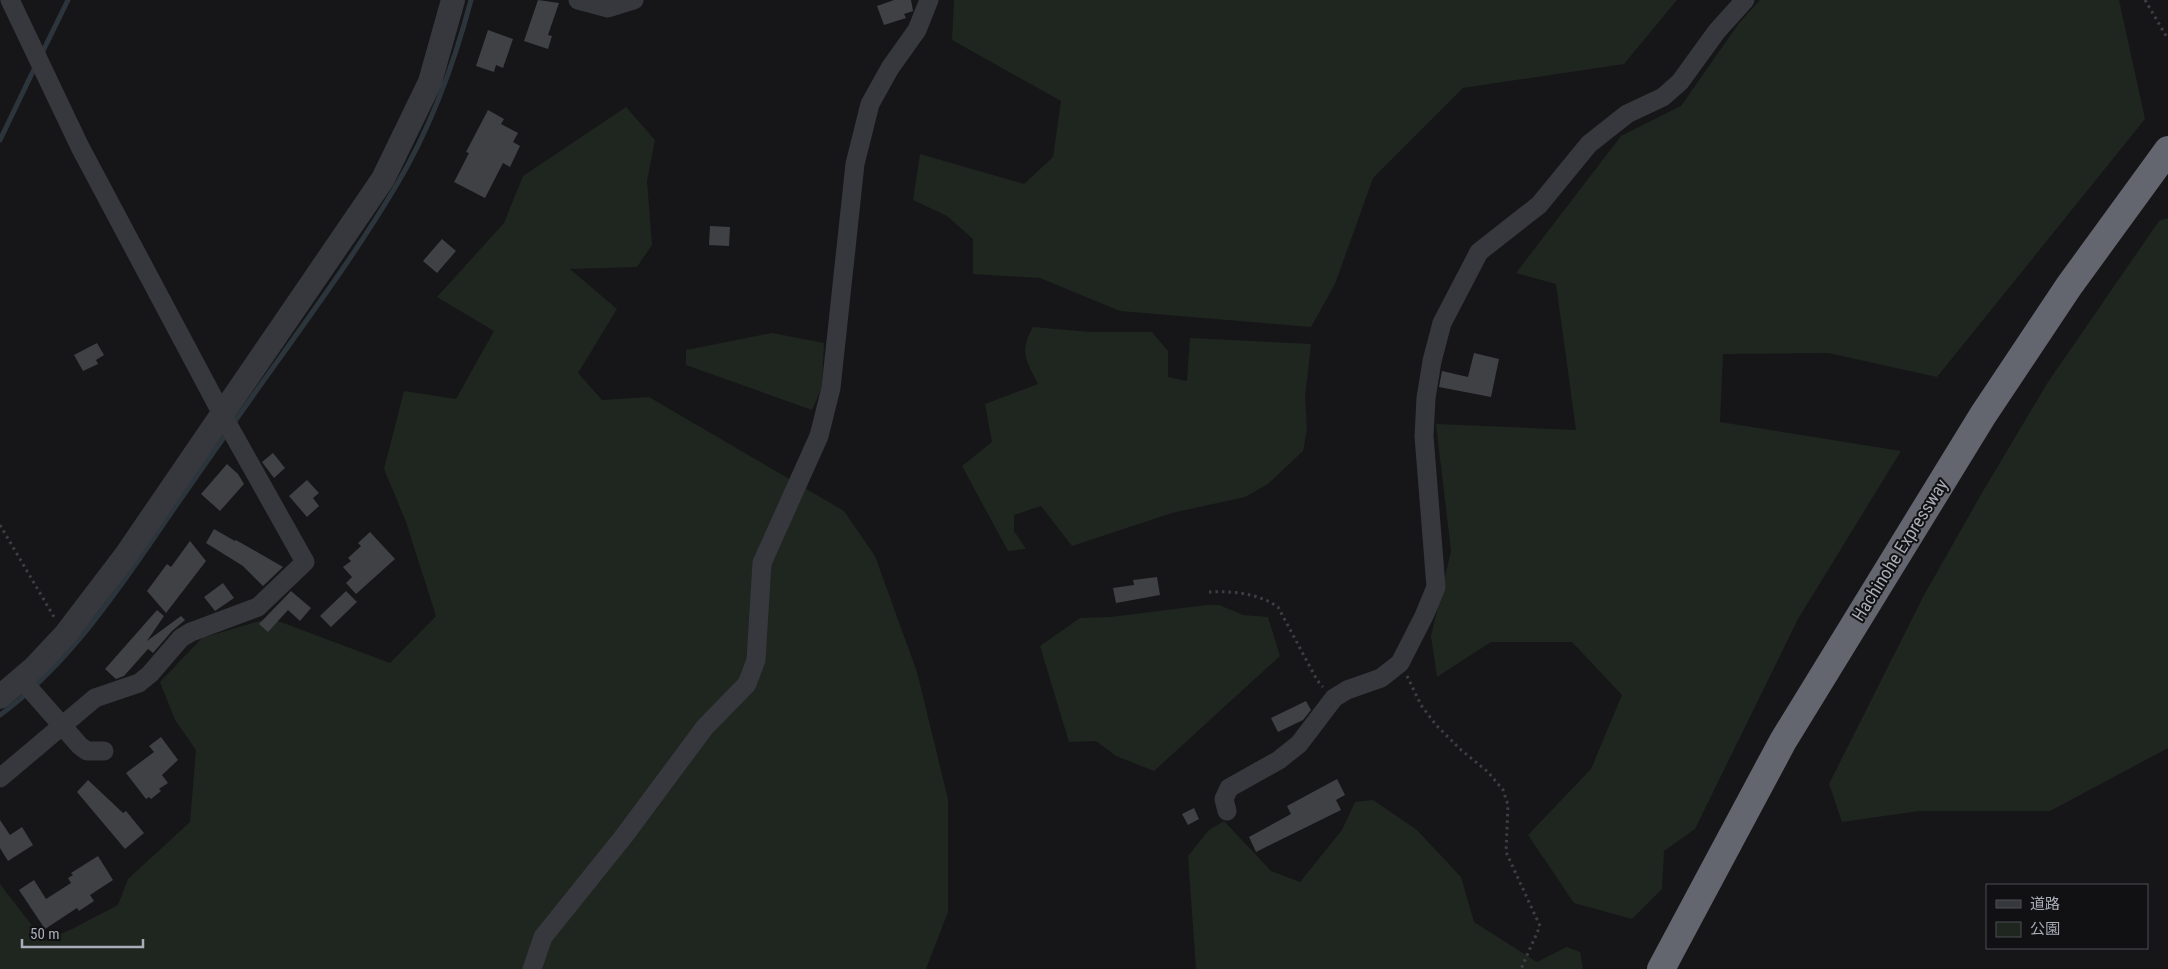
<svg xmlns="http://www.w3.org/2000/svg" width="2168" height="969" viewBox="0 0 2168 969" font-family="'Roboto Condensed','Noto Sans JP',sans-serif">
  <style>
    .green { fill: #1e261f }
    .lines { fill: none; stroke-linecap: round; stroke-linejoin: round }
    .stream { stroke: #2c353c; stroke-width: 5 }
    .building { fill: #404145 }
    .path { stroke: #3d3f44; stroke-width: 3; stroke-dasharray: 2.5 4; stroke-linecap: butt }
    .minor { stroke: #37383d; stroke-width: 19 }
    .tertiary { stroke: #37383d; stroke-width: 24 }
    .motorway { stroke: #63666e; stroke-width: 28 }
    .labels { text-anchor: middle; stroke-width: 4; stroke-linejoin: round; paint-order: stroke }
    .street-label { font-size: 18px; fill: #a8adb8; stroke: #111113 }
  </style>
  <rect width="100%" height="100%" fill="#161618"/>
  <path class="green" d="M954 0H1677L1624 64 1463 88 1373 178 1335 284 1311 327 1120 311 1040 278 973 274V239L947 216 913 200 920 154 1024 184 1053 157 1061 101 952 40Z
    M1760 0H2119L2145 119 1937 377 1828 353 1723 354 1720 422 1901 451 1798 619 1695 829 1664 851 1662 889 1632 919 1574 903 1528 835 1591 769 1622 695 1572 642H1491L1437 677 1431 636 1451 551 1436 424 1576 430 1556 284 1516 273 1621 136 1681 106 1739 23Z
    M626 107 655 140 647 181 652 245 637 267 570 269 617 309 578 373 602 400 649 397 844 511 875 556 917 672 948 799V912L926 969H0V884L44 941 72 929 118 905 128 879 190 822 196 750 175 720 160 682 202 638 270 618 390 663 436 616 406 522 384 469 404 391 456 399 494 331 437 297 504 223 523 176Z
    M2168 218V748L2050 811H1919L1842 822 1829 784 1923 597 1979 498 2048 382 2159 221Z
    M1033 327 1090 332H1152L1168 351V377L1187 381 1190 338 1311 344 1305 397 1307 430 1303 451 1268 484 1245 497 1172 513 1072 546 1041 506 1014 515V531L1026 549 1008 551 962 466 992 442 985 404 1038 384C1026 360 1019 352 1033 327Z
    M772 333 824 343 822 387 812 410 686 365V350Z
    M1207 605H1219L1243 615 1268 617 1280 656 1154 771 1116 756 1096 741 1069 742 1040 646 1080 618 1110 617Z
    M1373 800 1417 830 1461 877 1474 922 1537 962 1567 947 1580 952 1583 969H1196L1188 856 1209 830 1224 821 1271 871 1300 882 1342 830 1355 802Z"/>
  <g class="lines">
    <path class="stream" d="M42 53 68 0
      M0 140 36 65
      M233 424C288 345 347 268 396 186 430 129 454 64 471 0
      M0 715C61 670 104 610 147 548 173 510 200 471 227 433"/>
  </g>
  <path class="building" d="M538 0 559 3 548 35 552 36 548 49 524 41Z
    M894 0H911L913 11 904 14 906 18 884 25 877 6Z
    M488 30 513 39 503 68 496 65 494 72 476 66Z
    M488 110 504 119 501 124 518 133 513 142 520 146 510 167 503 163 485 198 454 182 469 153 466 152Z
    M710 226 730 227 729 246 709 245Z
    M442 239 456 251 437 273 423 261Z
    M97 343 104 355 96 360 98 364 83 371 74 355Z
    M1474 353 1499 359 1491 397 1439 387 1442 371 1468 377Z
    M273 453 285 468 274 478 262 462Z
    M227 464 238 474 244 484 220 511 201 494Z
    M307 480 319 493 313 498 319 506 307 517 289 496Z
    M214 529 235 541 236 540 283 567 263 586 243 566 206 543Z
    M370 532 395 559 356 594 346 583 352 577 343 567 351 561 348 558 361 546 358 543Z
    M190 541 206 561 166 613 147 591 167 564 171 567Z
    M1157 577 1160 595 1116 603 1113 588 1134 585 1133 580Z
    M223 583 234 598 215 611 204 597Z
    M291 591 311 608 300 621 288 610 268 632 259 624Z
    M346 591 357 602 331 627 320 616Z
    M157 610 164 616 147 641 181 616 185 620 172 631 153 653 148 649 124 676 116 679 105 669Z
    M1306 701 1311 710 1303 720 1278 732 1271 718Z
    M161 737 178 760 162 775 168 783 159 789 161 791 151 799 149 797 146 799 126 773 154 752 149 746Z
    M1337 779 1345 795 1336 800 1341 810 1256 852 1249 837 1291 814 1287 806Z
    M88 780 123 813 126 811 144 833 125 849 77 792Z
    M1194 808 1199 819 1188 825 1182 814Z
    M0 820 10 835 22 827 33 845 8 861 0 848Z
    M98 856 113 880 90 895 94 901 79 911 77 908 45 929 19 890 34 880 46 899 71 883 68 878 73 875 71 873Z"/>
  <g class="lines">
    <path class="path" d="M2145 0 2168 39
      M0 525 54 617
      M1209 592C1232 591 1258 593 1278 607L1317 680 1323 687
      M1407 676 1421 705 1436 725 1460 749 1488 772 1503 790 1508 805 1506 852 1540 926 1521 969"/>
    <path class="minor" d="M578 0 608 8 634 0
      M21 679 80 746 87 751H104
      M0 778 95 698 139 683 150 674 181 638 191 632 258 607 305 562 222 414 80 147 10 0
      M1227 811 1224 799 1229 788 1279 760 1299 744 1334 698 1347 690 1381 678 1400 663 1424 616 1436 587 1424 436 1426 398 1432 361 1442 323 1479 252 1539 205 1589 144 1627 114 1663 97 1680 82 1717 31 1745 0
      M532 969 543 937 624 836 705 727 747 684 756 660 762 563 819 436 831 388 855 164 870 104 890 68 917 30 929 0"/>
    <path class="tertiary" d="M0 697 35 667 65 635 126 555 383 179 430 82 453 0"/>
    <path class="motorway" d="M1661 969 1783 741 1983 415 2069 286 2168 150"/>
  </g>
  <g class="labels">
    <g class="street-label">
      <text transform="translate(1900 550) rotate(-58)" y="6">Hachinohe Expressway</text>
    </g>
  </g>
  <rect x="1986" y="884" width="162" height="65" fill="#111113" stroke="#4d4f55"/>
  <rect x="1996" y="900" width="25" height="8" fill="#37383d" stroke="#4d4f55"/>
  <text x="2030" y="909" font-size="15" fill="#a8adb8">道路</text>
  <rect x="1996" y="922" width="25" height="15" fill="#1e261f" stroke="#4d4f55"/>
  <text x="2030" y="934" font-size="15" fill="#a8adb8">公園</text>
  <path d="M22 939v8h121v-8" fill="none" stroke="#a8adb8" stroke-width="2.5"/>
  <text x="30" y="939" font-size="15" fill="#a8adb8" stroke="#111113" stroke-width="4" paint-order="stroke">50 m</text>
</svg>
